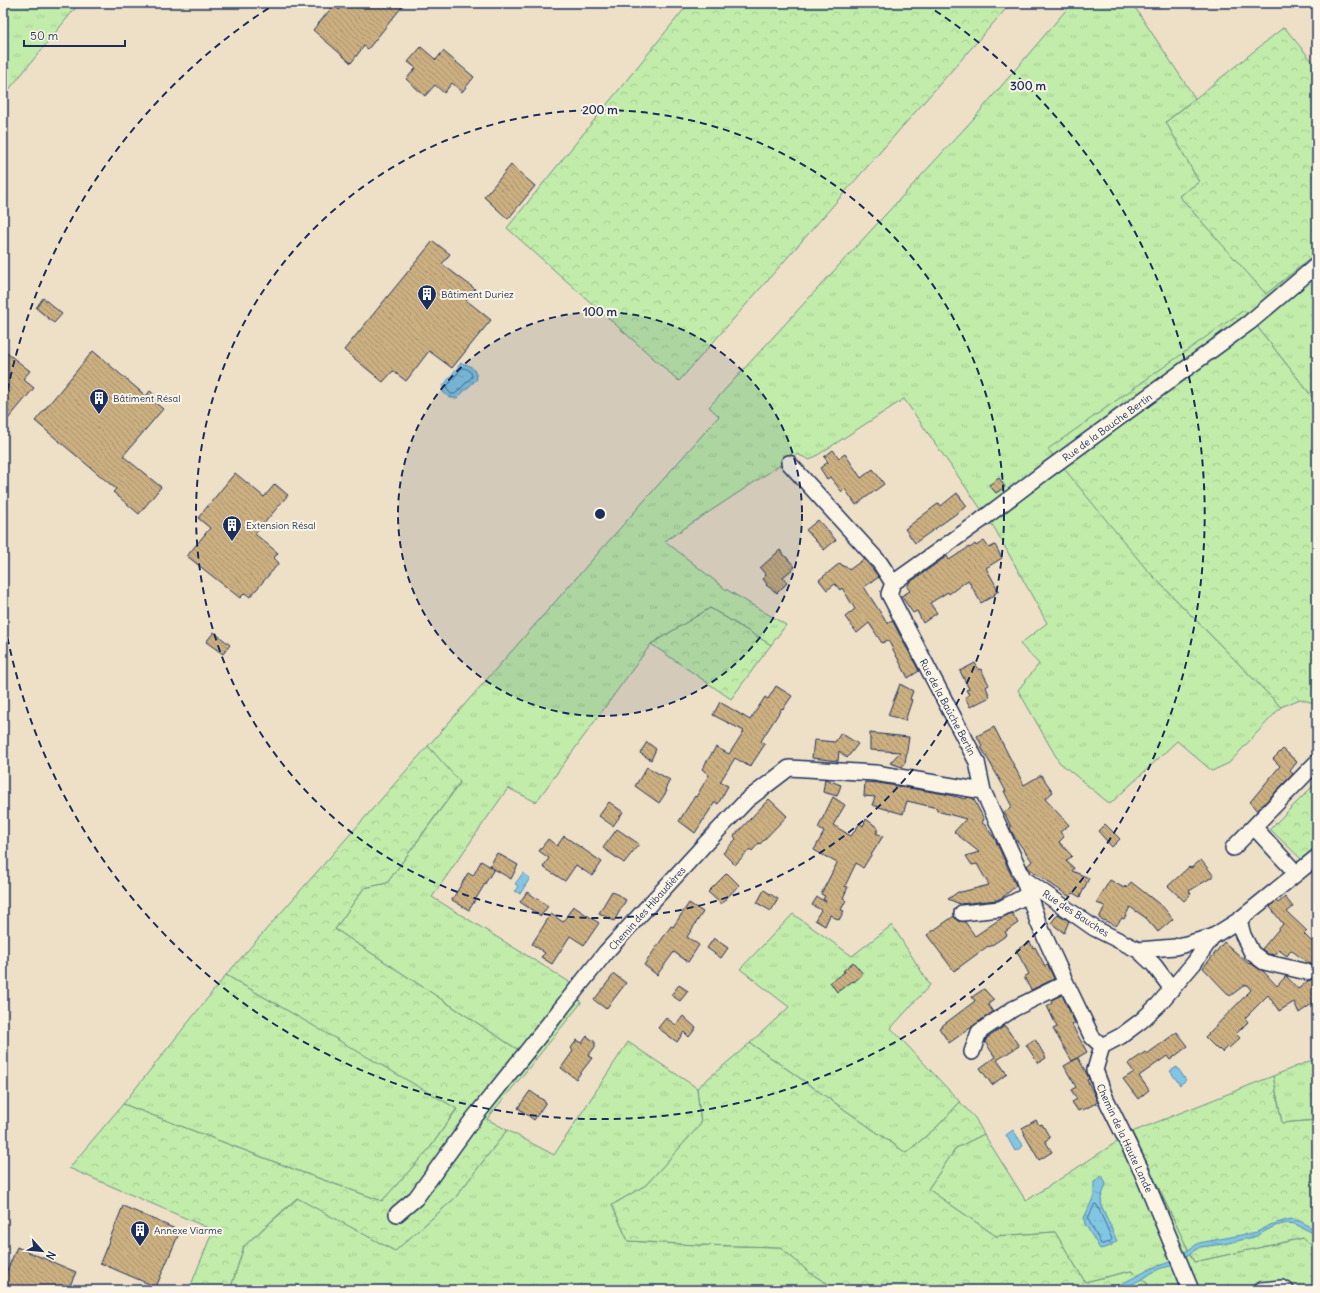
<svg xmlns="http://www.w3.org/2000/svg" width="1320" height="1293" viewBox="0 0 1320 1293" font-family="Delius,sans-serif">
  <style>
    .grass { fill: url(#grass-tufts); stroke: #6e8e84 }
    .forest { fill: url(#forest-crowns); stroke: #6e8e84 }
    .water { fill: url(#water-ripples); stroke: #598aae }
    .lines { fill: none; stroke-linecap: round; stroke-linejoin: round }
    .shore { stroke: #446b93; stroke-width: 1 }
    .building { fill: url(#building-back-hatch); stroke: #1b2f5e }
    .minor-casing { stroke: #1b2f5e; stroke-width: 18 }
    .minor { stroke: #fcf5e5; stroke-width: 15 }
    .ring { fill: none; stroke: #1b2f5e; stroke-width: 2; stroke-dasharray: 7 5 }
    .labels { text-anchor: middle; stroke-width: 4; stroke-linejoin: round; paint-order: stroke }
    .poi-label { font-size: 10px; fill: #1b2f5e; stroke: #fcf5e5; text-anchor: start }
    .street-label { font-size: 10px; fill: #1b2f5e; stroke: #fcf5e5 }
    .centre { fill: #1b2f5e; stroke: #fcf5e5; stroke-width: 2 }
    .ring-label { font-size: 12px; text-anchor: middle; font-weight: bold; fill: #1b2f5e; stroke: #fcf5e5; stroke-width: 4; stroke-linejoin: round; paint-order: stroke }
  </style>
  <defs>
    <pattern id="grass-tufts" width="24" height="20" patternUnits="userSpaceOnUse"><rect width="24" height="20" fill="#c1eca9"/><path d="M3 7l-1-3M5 7V3M7 7l1-3M15 17l-1-3M17 17v-4M19 17l1-3" fill="none" stroke="#a5cb94"/></pattern>
    <pattern id="forest-crowns" width="20" height="18" patternUnits="userSpaceOnUse"><rect width="20" height="18" fill="#c1eca9"/><path d="M2 6a3 3 0 1 1 6 0M12 15a3 3 0 1 1 6 0" fill="none" stroke="#a5cb94"/></pattern>
    <pattern id="water-ripples" width="26" height="14" patternUnits="userSpaceOnUse"><rect width="26" height="14" fill="#82c6e3"/><path d="M2 4q2-2 4 0t4 0M15 11q2-2 4 0t4 0" fill="none" stroke="#70aac5"/></pattern>
    <pattern id="building-back-hatch" width="6" height="6" patternUnits="userSpaceOnUse"><rect width="6" height="6" fill="#ccb081"/><path d="M-1 5l2 2M0 0l6 6M5-1l2 2" fill="none" stroke="#a5906d"/></pattern>
  </defs>
  <rect width="100%" height="100%" fill="#eee0c7"/>
  <filter id="ink" filterUnits="userSpaceOnUse"><feTurbulence type="fractalNoise" baseFrequency=".025" numOctaves="2"/><feDisplacementMap in="SourceGraphic" scale="8" xChannelSelector="R" yChannelSelector="G"/><feConvolveMatrix kernelMatrix="1 2 1 2 8 2 1 2 1" color-interpolation-filters="sRGB"/></filter>
  <g filter="url(#ink)">
    <path class="grass" d="M3 3H77V6L3 97Z
      M1072 3H1132L1195 98 1166 122 1199 182 1179 196 1266 293 1317 253V403L1244 310 1147 570 1281 707 1229 763 1212 771 1177 741 1110 804 1059 762 1018 690 1039 664 1020 644 1047 623 995 529 904 399 810 460 797 454 665 541 724 588 786 625 771 645 710 608 651 644 536 802 508 788 432 897 568 981 581 1003 536 1059 512 1046 335 929 364 888 387 883 460 783 428 746 719 416 709 407 975 117Z
      M793 914 852 956 892 925 930 985 891 1028 960 1102 938 1126 906 1153 750 1043 789 1007 740 969Z
      M226 975 457 1108 430 1148 382 1201 301 1172 123 1104Z
      M628 1042 697 1088 701 1124 646 1185 612 1205 628 1241 698 1245 780 1247 809 1272 837 1290H230L244 1246 298 1198 395 1251 455 1198 507 1130 554 1155Z
      M1317 1058V1120L1282 1123 1273 1076Z
      M1132 1132 1194 1262 1303 1238 1317 1250V1290H1137L1148 1284 1131 1271 1085 1282 1055 1232 996 1236 928 1189 956 1148 984 1134 1026 1201Z"/>
    <path class="forest" d="M689 3H1011L679 381 507 228Z
      M1284 27 1317 67V253L1266 294 1179 196 1199 182 1166 122Z
      M1244 310 1317 403V704L1300 699 1281 707 1147 570 1048 449Z
      M710 608 771 645 731 699 651 644Z
      M428 746 460 782 387 883 364 888 335 929 512 1046 536 1059 487 1119 507 1130 455 1198 395 1251 297 1198 244 1246 230 1290H189L213 1230 69 1168 123 1104 301 1172 382 1201 430 1148 457 1109 226 975Z
      M1316 783 1317 785V847L1301 859 1270 829Z
      M750 1043 906 1153 938 1126 960 1102 975 1118 984 1134 956 1148 928 1189 996 1236 1055 1232 1085 1282 1131 1271 1148 1284 1137 1290H837L809 1272 780 1247 698 1245 628 1241 612 1205 646 1185 701 1124 697 1088Z
      M1273 1076 1282 1123 1317 1120V1250L1303 1238 1194 1262 1132 1132Z"/>
    <path class="water" d="M461 363C470 365 476 368 477 379L457 398H450L443 392V386Z
      M523 873 530 878 520 894 515 891 518 886 515 884Z
      M1177 1067 1186 1080 1180 1085 1170 1071Z
      M1013 1130 1023 1145 1022 1147 1015 1151 1006 1135Z
      M1102 1175 1106 1184 1101 1198 1102 1207 1117 1241 1108 1247 1100 1249 1085 1224 1084 1218 1094 1196V1182Z
      M1290 1219 1300 1221 1317 1231V1235L1295 1224 1288 1223 1275 1226 1254 1237 1224 1244 1200 1247 1186 1256 1185 1255V1252L1199 1243 1257 1232 1270 1225Z
      M1173 1261 1174 1265C1169 1267 1163 1267 1159 1269 1143 1277 1128 1290 1110 1290L1152 1268Z"/>
    <g class="lines">
      <path class="shore" d="M462 368C467 368 472 371 472 377L455 394H451L446 388Z
        M1095 1204 1097 1205 1112 1239 1110 1242 1103 1244H1101L1088 1219Z"/>
    </g>
    <path class="building" d="M344 3H405L368 49 364 46 351 63 313 30 334 5 339 10Z
      M421 47 436 60 443 51 474 77 462 92 452 83 444 93 435 85 425 96 406 79 416 68 408 62Z
      M511 165 535 186 508 219 484 197Z
      M433 241 450 254 442 264 475 289 466 300 491 320 452 368 429 351 406 381 393 371 383 382 344 350Z
      M43 298 62 314 54 323 36 308Z
      M3 350 30 371 23 379 34 388 3 425Z
      M93 351 146 396 150 391 158 398 154 402 163 409 123 456 161 487 139 514 113 492 116 489 35 421Z
      M833 450 839 458 845 454 861 478 873 469 884 484 856 505 845 489 842 492 830 477 827 479 820 468 828 462 824 457Z
      M235 473 264 497 275 484 288 495 255 534 278 553 274 558 279 563 250 597 245 593 240 598 187 556 210 528 198 518Z
      M999 478 1005 487 996 493 989 485Z
      M957 493 967 506 915 543 905 529 939 503 941 506Z
      M818 520 836 540 824 550 806 530Z
      M984 541 989 548 995 545 1002 558 986 568 999 591 994 594 995 595 981 603 968 580 949 594 948 592 930 603 937 613 923 623 917 611 913 613 901 596 910 591 907 587 909 583 947 556 949 560 969 547 970 548 975 544 976 546Z
      M780 550 795 567 783 577 787 583 777 593 766 585 767 584 763 579 766 575 760 568Z
      M864 559 879 577 864 587 887 623 892 620 919 671 908 678 888 640 882 643 869 623 857 633 845 617 855 609 842 588 840 590 835 584 827 590 819 580 840 563 844 567 846 566 849 570Z
      M214 632 230 645 223 654 206 642Z
      M975 663 979 670 981 669 989 685 986 687 990 697 970 707 965 697 969 695 966 690 969 689 960 671Z
      M900 684 913 691 910 699 912 700 905 721 888 715Z
      M776 686 792 696 783 709 782 708 761 741 765 744 750 767 735 758 720 782 728 786 718 804 715 802 695 833 679 821 695 796 696 797 709 775 702 769 716 747 729 754 744 731 713 715 720 702 750 720 765 697 768 699Z
      M994 727 1024 785 1041 775 1053 792 1045 799 1069 825 1060 832 1064 837 1059 842 1072 856 1066 861 1074 868 1072 871 1089 878 1080 897 1073 893 1070 897 1029 869 1027 866 1032 861 1015 838 1010 828 1011 827 1004 812 1012 807 1004 791H1006L981 747 982 746 977 736Z
      M841 733 858 744 847 758 839 751 838 761 812 758 814 740 835 742Z
      M870 733 909 737 905 763 902 767 890 763 900 752 870 750Z
      M647 742 656 749 651 760 640 753Z
      M1283 749 1297 762 1290 771 1293 774 1257 811 1250 802 1280 766 1273 759Z
      M647 767 670 780 665 789 667 791 659 803 635 786Z
      M825 779 841 785 837 796 823 792Z
      M865 782 878 783 945 794 966 799 967 797 973 798 984 819 982 823 985 825 995 839 1016 886 1003 897 997 900 960 904 948 899 958 892H961L989 885 977 864 972 865 966 856 979 852 954 832 966 819 937 811V808L907 801 903 814 872 805 875 797 864 796Z
      M833 797 845 805 833 825 851 836 860 823 863 826 866 819 878 828 876 831H878L876 833 883 836 863 868 856 863 845 886 848 887 843 898 846 900 841 910 844 911 839 920 830 915 825 926 815 920 821 910 812 905 817 897 826 902V901L823 899 825 896 821 894 837 863 814 850 824 832 818 828Z
      M769 799 787 816 760 844 759 843 752 851 750 849 735 865 723 853 736 839 734 836Z
      M609 802 623 812 613 826 599 816Z
      M1105 824 1120 839 1112 847 1098 831Z
      M617 829 639 844 624 863 603 848Z
      M564 836 602 862 592 876 576 865 565 881 543 867 549 858 539 851 548 839 557 846Z
      M497 853 518 865 511 879 494 869 469 910 452 900 468 873 473 876 481 861 494 869 490 866Z
      M1201 860 1214 876 1189 891 1191 894 1184 901 1168 886 1189 867 1191 868Z
      M727 873 739 885 721 904 708 892Z
      M1110 880 1124 888 1125 886 1127 888 1131 882 1163 907 1173 919 1158 932 1146 918 1130 907 1124 919 1122 918 1116 926 1099 918 1105 906 1096 903Z
      M764 890 778 899 771 911 757 903Z
      M612 891 626 900 614 921 599 913Z
      M527 892 548 906 541 916 520 902Z
      M1285 897 1293 907 1287 912 1307 931 1304 934 1317 947V970L1313 965 1308 963 1291 950 1287 956 1279 950 1275 955 1268 954 1262 949 1283 924 1270 907 1276 901 1278 903Z
      M689 903 703 912 687 937 699 945 688 962 674 952 657 975 644 965 671 926 673 927Z
      M573 906 599 923 584 945 570 936 552 964 541 957 545 953 532 944 551 914 563 922Z
      M1012 913 1018 923 1005 932 1007 935 989 947 988 946 954 971 927 935 954 916 958 921 965 922 975 936 1003 917Z
      M1058 914 1069 921 1064 933 1051 923Z
      M714 938 728 948 721 958 707 948Z
      M1030 942 1033 948 1035 947 1045 966 1048 965 1054 979 1031 990 1024 977 1029 974 1016 950Z
      M1224 942 1249 964 1250 963 1263 971 1277 986 1286 976 1298 989 1308 981 1313 978 1317 973V1000L1299 1013 1294 1002 1279 1011 1268 995 1245 1018 1248 1022 1236 1034 1240 1038 1229 1048 1227 1047 1222 1052 1219 1049 1218 1050 1205 1037 1251 990 1246 984 1230 996 1203 968Z
      M853 962 863 974 854 982 853 981 837 992 830 982 845 972 843 971Z
      M614 974 626 983 606 1009 594 1000Z
      M679 985 688 991 680 1001 671 995Z
      M984 989 994 1000 988 1004 993 1012 949 1043 939 1028 975 1001 972 997Z
      M1062 995 1075 1023 1072 1025 1087 1052 1072 1061 1053 1029 1057 1027 1047 1006 1052 1003 1051 1000Z
      M683 1016 696 1028 689 1037 684 1032 677 1042 658 1028 666 1018 676 1025Z
      M1005 1026 1019 1046 997 1060 1007 1074 992 1085 980 1068 995 1057 985 1042 987 1038Z
      M1177 1032 1188 1046 1170 1060 1167 1056 1139 1076 1149 1090 1138 1099 1123 1079 1134 1072 1128 1064 1145 1052 1147 1054Z
      M587 1036 595 1042V1047L588 1056 592 1058 576 1079 561 1068 573 1051 571 1048 577 1040 582 1043Z
      M1035 1039 1046 1058 1038 1063 1026 1045Z
      M1078 1058 1087 1074 1089 1079 1087 1080 1098 1102 1083 1110 1082 1109 1078 1111 1072 1102 1077 1099 1071 1090 1076 1087 1064 1066Z
      M530 1091 546 1102 534 1120 518 1108Z
      M1036 1120 1039 1125 1042 1124 1050 1138 1045 1141 1052 1152 1039 1160 1024 1134H1025L1022 1128Z
      M123 1206 180 1231 156 1287 100 1263Z
      M17 1247 76 1272 68 1290H3V1280Z"/>
    <g class="lines">
      <defs>
        <path id="minor" d="M1317 265 1250 322 1046 471 980 521 893 583 889 594 977 762 983 791 1023 878 1094 928 1138 950 1175 947 1212 937 1239 920 1317 857
          M789 463 880 563 893 583
          M1254 827 1296 873
          M1233 848 1316 763
          M1023 878 1038 922 1066 983 1092 1037 1102 1046
          M962 913 1000 909 1028 895
          M1239 920 1243 935 1252 953 1264 962 1307 972
          M1138 950 1154 965 1172 989
          M1102 1046 1095 1070 1105 1097 1142 1172 1191 1290
          M1102 1046 1121 1036 1141 1021 1158 1005 1194 963 1212 937
          M972 1052 979 1032 1013 1009 1066 983
          M397 1214 416 1198 473 1119 606 952 705 844 747 800 789 768 875 773 983 791
          M1261 1290 1282 1288 1286 1290"/>
      </defs>
      <use href="#minor" class="minor-casing"/>
      <use href="#minor" class="minor"/>
    </g>
  </g>
  <circle cx="600" cy="514" r="202" fill="#1b2f5e" fill-opacity=".12"/>
  <g class="ring">
    <circle cx="600" cy="514" r="202"/>
    <circle cx="600" cy="514" r="404"/>
    <path d="M3 414A605 605 0 0 1 275 4M925 4A605 605 0 1 1 3 614"/>
  </g>
  <defs>
    <symbol id="building-pin" viewBox="-11 -11 22 30"><path d="M0 17L-7.5 6A9.5 9.5 0 1 1 7.5 6Z" fill="#1b2f5e" stroke="#fcf5e5"/><path d="M-4-6H4V6H1V3H-1V6H-4ZM-2.5-4.3h1.7v1.8h-1.7ZM.8-4.3h1.7v1.8H.8ZM-2.5-1h1.7V.8h-1.7ZM.8-1h1.7V.8H.8Z" fill="#fff"/></symbol>
  </defs>
  <g fill-rule="evenodd">
    <use href="#building-pin" x="416" y="283" width="22" height="30"/>
    <use href="#building-pin" x="88" y="387" width="22" height="30"/>
    <use href="#building-pin" x="221" y="514" width="22" height="30"/>
    <use href="#building-pin" x="129" y="1219" width="22" height="30"/>
  </g>
  <g class="labels">
    <g class="poi-label">
      <text x="441" y="298">Bâtiment Duriez</text>
      <text x="113" y="402">Bâtiment Résal</text>
      <text x="246" y="529">Extension Résal</text>
      <text x="154" y="1234">Annexe Viarme</text>
    </g>
    <g class="street-label">
      <text transform="translate(1107 427) rotate(-36)" y="4">Rue de la Bauche Bertin</text>
      <text transform="translate(948 707) rotate(62)" y="4">Rue de la Bauche Bertin</text>
      <text transform="translate(647 908) rotate(-48)" y="4">Chemin des Hibaudières</text>
      <text transform="translate(1076 913) rotate(33)" y="4">Rue des Bauches</text>
      <text transform="translate(1125 1138) rotate(65)" y="4">Chemin de la Haute Lande</text>
    </g>
  </g>
  <circle cx="600" cy="514" r="6" class="centre"/>
  <g class="ring-label">
    <text x="1028" y="90">300 m</text>
    <text x="600" y="114">200 m</text>
    <text x="600" y="316">100 m</text>
  </g>
  <rect width="1320" height="1293" fill="none" stroke="#fcf5e5" stroke-width="16"/>
  <rect x="8" y="8" width="1304" height="1277" fill="none" stroke="#1b2f5e" stroke-width="1.5" filter="url(#ink)"/>
  <g transform="translate(42 1251) rotate(117)" stroke="#fcf5e5" stroke-width="3" paint-order="stroke">
  <path d="M0-3L7 15L0 10L-7 15Z" fill="#1b2f5e"/>
  <text y="-6" font-size="11" font-weight="bold" text-anchor="middle" fill="#1b2f5e">N</text>
  </g>
  <path d="M24 40v6h101v-6" fill="none" stroke="#1b2f5e" stroke-width="2"/>
  <text x="30" y="40" font-size="12" fill="#1b2f5e" stroke="#fcf5e5" stroke-width="3" paint-order="stroke">50 m</text>
</svg>
